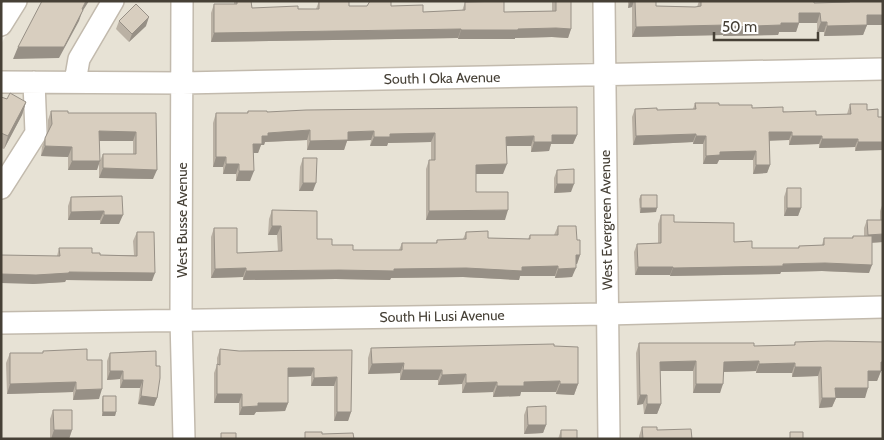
<svg xmlns="http://www.w3.org/2000/svg" width="884" height="440" viewBox="0 0 884 440" font-family="Cabin,sans-serif">
  <style>
    .residential { fill: #e7e2d5 }
    .lines { fill: none; stroke-linecap: round; stroke-linejoin: round }
    .minor-casing { stroke: #c2baad; stroke-width: 24 }
    .minor { stroke: #fff; stroke-width: 21 }
    .wall { fill: #bab1a4 }
    .shaded-wall { fill: #979086 }
    .building { fill: #d8cebf; stroke: #979086 }
    .labels { text-anchor: middle; stroke-width: 4; stroke-linejoin: round; paint-order: stroke }
    .street-label { font-size: 14px; fill: #464036; stroke: #fff }
  </style>
  <rect width="100%" height="100%" fill="#f3f0e7"/>
  <path class="residential" d="M27 1H883V439H1V44Z"/>
  <g class="lines">
    <defs>
      <path id="minor" d="M182 1 181 319 184 439
        M604 1 609 439
        M1 25 16 1
        M1 82 182 83 883 69
        M75 82 79 59 113 1
        M1 188 36 133 34 82
        M1 323 607 314 883 307"/>
    </defs>
    <use href="#minor" class="minor-casing"/>
    <use href="#minor" class="minor"/>
  </g>
  <path class="wall" d="M234 1H251L252 8 316 9 319 1 349 6H391L423 12 462 11 465 2 504 1V12L552 11V1H571V29L568 38 552 37 515 38V39H458V38L211 42V13L214 4H234Z
    M628 1H656V6L697 7 699 1H814V3L846 2V1H883V25H867L863 35 824 36V32H817V23H799L796 32H779L778 35 723 36V35L632 37V7L628 8Z
    M119 21 146 26 129 42 116 29Z
    M1 97 7 99 26 102 22 115 4 149 1 148Z
    M695 103 752 108 816 115 847 114 850 104 867 110 878 109 855 151V147L819 148V144L789 145V140H770V165L767 173 753 174V160H719L717 164H703V144H693V142L633 145 632 117 635 109 657 110 693 109Z
    M51 111 68 113H156L153 179 99 178V163L103 154H133V141H99L97 170H68V157L41 156 42 147 48 131V120Z
    M248 111 267 112 577 135 573 144H551L549 151 531 152V146H506L503 174H476V192L505 220H426V169L429 160H431V142L388 143 387 146H370L371 140 347 141 344 150H307V140L265 142 264 145H261L258 153H253L250 181H236V174H223V167H213V123L216 113H247Z
    M303 158 313 191H299L300 167Z
    M557 170 571 192 554 193V178Z
    M787 188 801 208 798 216H784V197Z
    M641 195 656 212 640 213 639 199Z
    M122 196 119 224H100V220H68V206L71 197Z
    M883 203V242L872 243 869 273 822 271 781 272 780 274 670 276V275H635L634 252 637 244 658 243V224L661 215 674 222 752 248H798L799 246 822 245 824 238H852L853 236H864V228L867 220H880V211Z
    M272 210 317 239 332 245 353 250H399L402 243H436L437 240 463 239 466 232 488 238 528 239 530 235H554L558 226 577 240 580 255 577 264H576L572 277 555 278V276H520L519 280 463 277 391 278 390 280 336 279 243 280V277L211 278V237L214 228 237 253 278 252 277 235H268L269 219Z
    M137 232 152 281 66 280 65 282 33 284 57 256 59 248 100 255H134L133 241Z
    M795 342H883V371H881L877 381H868L865 398H836L832 407 819 408 818 376 792 377V373H756V371L724 372 720 393H693V371H660L661 404 657 414H644L643 404 637 405 636 353 639 343 754 346 794 345Z
    M554 346 578 384 574 395 556 394V392H521L520 396 493 397V392L462 393V384L438 385V380H400V373L368 374V358L371 348Z
    M220 349 239 351 352 350 351 412 348 421H334V386H311V376L288 377V403L285 411 256 412 254 415H239V403H214V373L217 365V358Z
    M156 351 157 398 154 406 138 404 140 388H120V379L107 380V361L110 353Z
    M10 353 87 360 99 399 73 400V392L7 394 6 363Z
    M103 396 116 412 115 416H102V400Z
    M527 407 546 425 543 433 524 434V415Z
    M53 410 72 430 69 439H50V419Z
    M642 427 657 430 692 439H639V436Z
    M561 430 577 439H558Z"/>
  <path class="shaded-wall" d="M86 1H89L82 12 79 21 59 58 13 59 18 47 82 9Z
    M630 1H634L632 7 628 8Z
    M799 13H820L817 23H799L796 32H779L778 35 723 36 727 27Z
    M867 15H883V25H863Z
    M149 17 146 26 129 42 132 34Z
    M821 22H827L824 32H817Z
    M727 25 723 35 632 37 636 27Z
    M867 25 863 35 824 36 827 26Z
    M556 28 571 29 568 38 552 37 515 38V39H458L461 30Z
    M461 29 458 38 211 42 214 33Z
    M26 102 22 115 4 149 8 136Z
    M310 130 307 140 265 142 264 145H261L258 153H250L253 144 262 136 268 133Z
    M99 131 136 132 133 141H96Z
    M374 131 371 140 347 141 344 150H307L310 141 348 132Z
    M769 132H792L789 140 766 141Z
    M435 133 431 142 388 143 387 146H370L374 137 390 134Z
    M696 134 693 142 633 145 636 136Z
    M552 135H577L573 144H551L549 151 531 152 534 142Z
    M534 136 531 146H503L506 137Z
    M696 136H706L703 144H693Z
    M792 136H822L819 144 789 145Z
    M822 139H858L855 147 819 148Z
    M858 142H883V150L855 151Z
    M45 146 72 147 68 157 41 156Z
    M756 151 753 160H719L717 164H703L706 156 720 152Z
    M216 157H226L223 167H213Z
    M72 161H100L97 170H68Z
    M226 164H239L236 174H223Z
    M507 164 503 174H473L476 165Z
    M756 165H770L767 173 753 174Z
    M103 168 157 170 153 179 99 178Z
    M239 171H254L250 181H236Z
    M303 183H316L313 191H299Z
    M557 184H574L571 192 554 193Z
    M641 208H657L656 212 640 213Z
    M787 208H801L798 216H784Z
    M508 210 505 220H426L429 211Z
    M104 211 100 220H68L71 212Z
    M104 215H123L119 224H100Z
    M272 226H281L277 235H268Z
    M883 234V242L865 243 868 235Z
    M576 255H580L577 264H572Z
    M825 263 872 265 869 273 822 271 781 272 780 274 670 276 673 268Z
    M558 266 555 276H520L519 280 463 277 391 278 390 280 336 279 243 280 246 271Z
    M638 267H673L670 275H635Z
    M246 268 243 277 211 278 215 269Z
    M576 268 572 277 555 278 558 269Z
    M69 272 155 273 152 281 66 280 65 282 33 284 1 283V274Z
    M696 361 693 371H657L660 362Z
    M759 361 756 371 720 372 724 362Z
    M881 362H883V371H881L877 381H865L868 371Z
    M404 363 400 373 368 374 372 364Z
    M795 363 792 373H756L759 364Z
    M795 367H821L818 376 792 377Z
    M288 368H314L311 376 285 377Z
    M403 370H442L438 380H400Z
    M110 371H123L120 379 107 380Z
    M466 374 462 384 438 385 442 375Z
    M337 377 334 386H311L314 378Z
    M123 380H143L140 388H120Z
    M560 381 556 392H521L520 396 493 397 497 386 524 382Z
    M76 382 73 392 7 394 10 384Z
    M497 382 493 392 462 393 466 383Z
    M560 384H578L574 395 556 394Z
    M696 384H723L720 393H693Z
    M835 388H868L865 398H836L832 407 819 408 822 398Z
    M102 389 99 399 73 400 76 390Z
    M217 394H242L239 403H214Z
    M640 395H647L643 404 637 405Z
    M141 396 157 398 154 406 138 404Z
    M258 403H288L285 411 256 412 254 415H239L242 407Z
    M647 404H661L657 414H644Z
    M103 412H116L115 416H102Z
    M337 412H351L348 421H334Z
    M528 425H546L543 433 524 434Z
    M54 430H72L69 439H51Z"/>
  <path class="building" d="M42 1H86L82 9 83 10 64 47H18Z
    M237 1H251L252 8 298 6V9H319V1H349V6H367L370 1H391V6L423 5V12L465 10V2L504 1V12L556 11V1H571V29L556 28 518 29V30H461V29L214 33V4H237Z
    M635 1H656V6L695 7 701 6V1H814V3L850 2V1H883V15H867V25L827 26V22H821L820 13H799V23H781V25L727 27V25L636 27Z
    M136 4 149 17 132 34 119 21Z
    M10 93 26 102 8 136 1 133V97L7 99Z
    M695 103H719V105H752V108L783 107V112L816 111V115L851 114 850 104H867V110L878 109V117H883V142H858V139H822V136H792V132H769L770 165H756V151L720 152V155L706 156V136H696V134L636 136 635 109 657 108V110L696 109Z
    M577 107V135H552V142H534V136L506 137 507 164 476 165V192H508V210L429 211V160H435V133L390 134V137H374V131L348 132V140L310 141V130L268 133V136H262V144H253L254 171H239V164H226V157H216V113H248V111H267V112L306 110Z
    M51 111H68V113H156L157 170 103 168V154H136V132L99 131 100 161H72V147L45 146V138L52 124Z
    M303 158H317L316 183H303Z
    M574 169V184H557V170Z
    M787 188H801V208H787Z
    M641 195H657V208H641Z
    M122 196 123 215H104V211L71 212V197Z
    M272 210 317 211V239H332V245H353V250H402V243H437V240L466 239V232L488 231V238L530 239V235H558V226H576L577 240H580V255H576V268L558 269V266L522 267V271L466 268 394 269V271L339 270 246 271V268L215 269 214 228H237V253L282 251 281 226H272Z
    M661 215H674V222L734 223V242L752 241V248H799V246L824 245V238H853V236H872V265L825 263 783 264V266L673 268V267H638L637 244 661 243Z
    M867 220H883V234L868 235Z
    M137 232H154L155 273 69 272V273L36 275 1 274V255L60 256 59 248H92V253H100V255L137 256Z
    M827 341 883 342V362H881V371H868V388H835L836 398H822L821 367H795V363L759 364V361L724 362 723 384H696V361L660 362 661 404H647V395H640L639 343H754V346L795 345V342Z
    M554 344V346L578 347V384H560V381L524 382V386H497V382L466 383V374L442 375V370H403L404 363 372 364 371 348Z
    M87 349V360H102V389L76 390V382L10 384V353H43V351Z
    M220 349 239 351 352 350 351 412H337V377L314 378V368H288V403H258V406L242 407V394H217V364L220 365Z
    M156 351V366H160V378L157 398 141 396 143 380H123V371H110V353Z
    M103 396H116V412H103Z
    M546 406V425H528L527 407Z
    M53 410H72V430H54Z
    M642 427H657V430L691 429 692 439H643Z
    M561 430H577V439H561Z
    M305 432H322V434L353 433 354 439H305Z
    M790 432H803V439H790Z
    M221 433H236V439H221Z"/>
  <g class="labels">
    <g class="street-label">
      <text transform="translate(442 78) rotate(-1)" y="5">South I Oka Avenue</text>
      <text transform="translate(182 220) rotate(-90)" y="5">West Busse Avenue</text>
      <text transform="translate(606 220) rotate(-91)" y="5">West Evergreen Avenue</text>
      <text transform="translate(442 316) rotate(-1)" y="5">South Hi Lusi Avenue</text>
    </g>
  </g>
  <rect width="884" height="440" fill="none" stroke="#464036" stroke-width="5"/>
  <path d="M714 32v8h104v-8" fill="none" stroke="#464036" stroke-width="2.5"/>
  <text x="722" y="32" font-size="15" fill="#464036" stroke="#ffffff" stroke-width="4" paint-order="stroke">50 m</text>
</svg>
